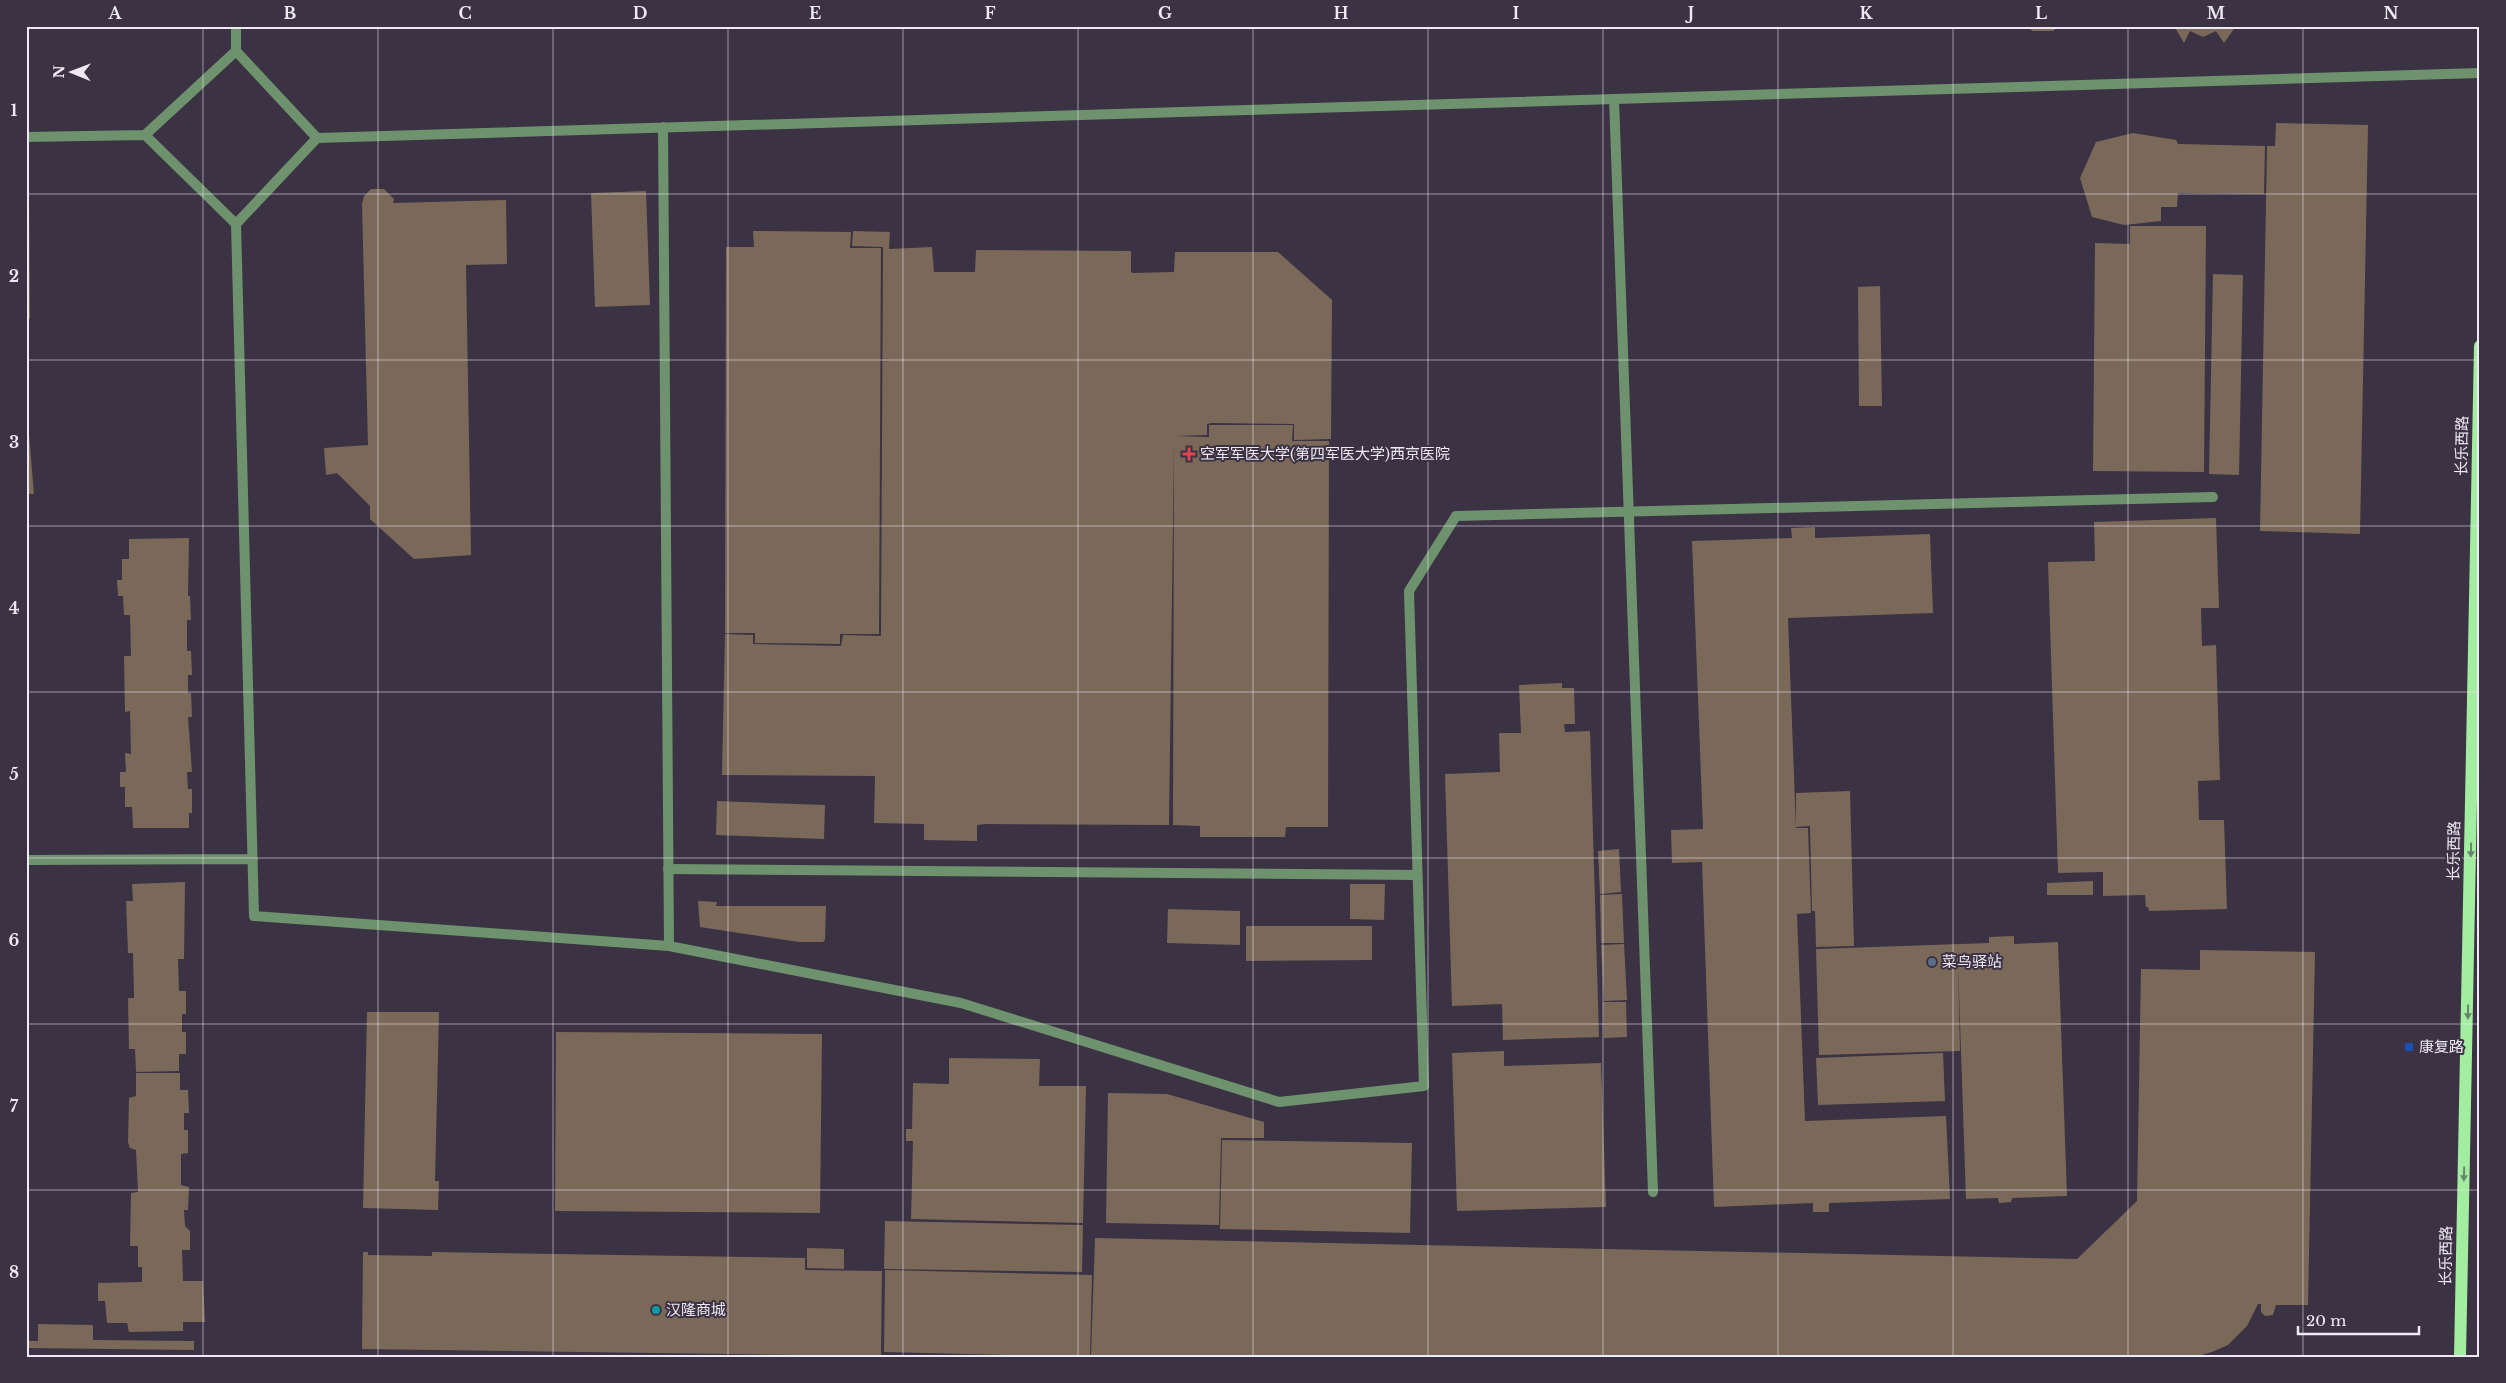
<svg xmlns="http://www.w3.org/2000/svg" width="2506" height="1383" viewBox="0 0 2506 1383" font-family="'Libre Baskerville','Noto Sans SC',serif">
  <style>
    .building { fill: #7a6959 }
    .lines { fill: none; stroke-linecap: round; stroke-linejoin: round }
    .service { stroke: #6e926d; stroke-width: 10 }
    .minor { stroke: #6e926d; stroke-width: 10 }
    .primary { stroke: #a2eda0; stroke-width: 12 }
    .oneway { fill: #69866d }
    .grid { fill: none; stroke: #efe9f4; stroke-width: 1; stroke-opacity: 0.55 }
    .health-dot { fill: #e0444e; stroke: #3b3244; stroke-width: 2 }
    .service-dot { fill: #5c6f8a; stroke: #3b3244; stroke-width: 2 }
    .transit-dot { fill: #1a4fb4; stroke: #3b3244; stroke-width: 2 }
    .culture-dot { fill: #0f9aa8; stroke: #3b3244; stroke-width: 2 }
    .labels { text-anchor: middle; stroke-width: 4; stroke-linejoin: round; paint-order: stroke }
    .street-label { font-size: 15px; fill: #efe9f4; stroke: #3b3244 }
    .poi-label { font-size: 15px; fill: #efe9f4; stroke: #3b3244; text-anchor: start }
    .neatline { fill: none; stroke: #efe9f4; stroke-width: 2 }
    .grid-label { font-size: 16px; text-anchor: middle; font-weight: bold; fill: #efe9f4 }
  </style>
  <rect width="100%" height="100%" fill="#3b3244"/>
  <path class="building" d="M2025 26H2060L2053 31H2033Z
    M2174 26H2236L2224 43 2216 31 2203 37 2190 31 2184 43Z
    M2276 123 2368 125 2360 534 2260 531 2267 146H2275Z
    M2133 133 2176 140 2178 144 2265 146 2264 194 2178 193 2177 207H2161V221L2124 225 2092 217 2080 178 2096 142Z
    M371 189H384L394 199 393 203 506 200 507 264 466 265 471 555 414 559 370 519V506L337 473 326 475 324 448 368 445 362 204 364 196Z
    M26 191H29L30 319H26Z
    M646 191 650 305 595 307 591 193Z
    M2130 226H2206L2204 472 2093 471 2095 243 2130 244Z
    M753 231 851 232 850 248H881L879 634H840V644L755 643V633H725L726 247H754Z
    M853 231 890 232 889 249 932 247 934 272H975L976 250 1131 251V272L1133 273 1174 272 1175 252H1278L1332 300 1331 439 1294 440V424L1212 423 1207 424V435L1174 436 1209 437V425H1293L1292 441H1329L1328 827H1286L1285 837H1200V826L1173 825 1174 442 1169 825 985 824 977 825V841L924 840V824L874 823 875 776 722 775 725 634 753 635V644L841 646 843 635 881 636 883 247 852 246Z
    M2213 274 2243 275 2239 475 2209 474Z
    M1880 286 1882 406H1859L1858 287Z
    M26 399 34 494H26Z
    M2216 518 2219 608H2201L2202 646 2216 645 2220 780 2198 781 2199 820H2224L2227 909 2149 911 2148 907H2146L2145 895 2103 896V872L2058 873 2048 562 2095 561 2094 522Z
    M1815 527V538L1930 534 1933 613 1788 618 1796 828H1808L1811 913 1797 914 1805 1121 1946 1116 1950 1199 1829 1203V1212H1813V1203L1714 1207 1702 862 1672 863 1671 830 1703 829 1692 541 1792 538 1791 528Z
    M189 538 188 596H190L191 620H187V651H191L192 675H188V693H191L192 717H188L192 772H187L188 789H192V813H189V828H133L132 807H125V787H120V772H126L125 753 131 754 130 711 125 712 124 656H131L130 615H124L123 596H118L117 580H122V559H129V539Z
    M1562 683V688H1574L1575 724H1564L1565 732 1590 731 1599 1037 1503 1040 1502 1004 1452 1006 1445 774 1500 772 1499 733H1521L1519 685Z
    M1850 791 1854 946 1816 947 1815 911H1812L1810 826 1796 827V793Z
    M717 801 825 805 824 839 716 835Z
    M1619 849 1621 892 1600 894 1598 851Z
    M2093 881V895H2047V883Z
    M185 882 184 959H178L179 991H186V1014H182V1032H186V1054H179V1071L136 1072 135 1049H129L128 998H134L133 953H128L126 901H133L132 884Z
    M1350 884H1385L1384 920 1350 919Z
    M1622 894 1624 943H1601L1600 895Z
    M698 901 717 902 716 906H826L825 940 823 942H799L700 927Z
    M1168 909 1240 911V945L1167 943Z
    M1246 926H1372V960L1246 961Z
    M2014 936V944L2058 942 2067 1196 2012 1198 2011 1202 1999 1203 1998 1198 1966 1199 1958 963 1960 1051 1819 1055 1816 949 1989 943V937Z
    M1624 944 1627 1000 1604 1001 1601 945Z
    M2200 950 2315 952 2308 1305H2276L2273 1315 2265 1316 2261 1312V1304H2258L2247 1326 2228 1345 2212 1352 2195 1357H1140L1091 1355 1095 1238 2077 1259 2137 1201 2141 969 2200 970Z
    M1603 1002H1626L1627 1037 1604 1038Z
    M367 1012H439L435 1181H439L438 1210 363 1208Z
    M556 1032 822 1034 820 1213 555 1211Z
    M1504 1051V1066L1601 1063 1606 1207 1457 1211 1452 1053Z
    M1943 1053 1945 1101 1818 1105 1816 1058Z
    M949 1058 1040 1059 1039 1086H1086L1083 1223 911 1219 913 1141H906V1129H912L913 1083 949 1084Z
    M136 1073H180V1090H188L189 1113H184V1130H188V1153L181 1154V1185L189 1187 188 1210H184L185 1226 190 1231V1250H182L183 1281H203L205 1322H183V1331L129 1332 127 1323H107L105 1301H98V1283L142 1282V1267H138V1246H130L131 1193 138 1192 136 1150 130 1148 128 1142 129 1098 136 1096Z
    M1108 1093 1167 1094 1264 1122V1138H1221L1219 1225 1106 1223Z
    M1222 1140 1412 1143 1410 1233 1220 1229Z
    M885 1221 1083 1225 1082 1272 884 1269Z
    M807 1248 844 1249V1269L807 1268Z
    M363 1252H368V1255L432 1256V1252L805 1258V1270L882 1271 881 1356 362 1349Z
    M885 1270 1092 1275 1090 1357 884 1352Z
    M38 1324 93 1325V1340L194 1341V1350L26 1348V1341H38Z"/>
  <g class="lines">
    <path class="service" d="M1456 516 2213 497
      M668 869 1417 875"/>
    <path class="minor" d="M236 26V51
      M1614 99 1653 1192
      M663 127 669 946 961 1003 1279 1102 1424 1086 1409 591 1456 516
      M26 137 145 135
      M317 138 236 51 145 135 236 224 317 138 2480 73
      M236 224 254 916 669 946
      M26 860 253 859"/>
    <path class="primary" d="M2460 1357 2480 346"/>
  </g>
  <defs><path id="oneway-solid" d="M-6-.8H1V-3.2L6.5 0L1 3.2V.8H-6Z" transform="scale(1.25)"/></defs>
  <g class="oneway">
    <use href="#oneway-solid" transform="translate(2471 850) rotate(91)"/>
    <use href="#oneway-solid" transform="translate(2468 1012) rotate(91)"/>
    <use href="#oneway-solid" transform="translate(2464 1174) rotate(91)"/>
  </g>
  <path class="grid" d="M203 26V1357M378 26V1357M553 26V1357M728 26V1357M903 26V1357M1078 26V1357M1253 26V1357M1428 26V1357M1603 26V1357M1778 26V1357M1953 26V1357M2128 26V1357M2303 26V1357M26 194H2480M26 360H2480M26 526H2480M26 692H2480M26 858H2480M26 1024H2480M26 1190H2480"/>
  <path class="health-dot" d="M1186.5 446.5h5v5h5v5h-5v5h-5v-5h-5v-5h5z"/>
  <circle class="service-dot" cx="1932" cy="962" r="5"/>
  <rect class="transit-dot" x="2404" y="1042" width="10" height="10" rx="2.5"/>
  <circle class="culture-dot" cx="656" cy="1310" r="5"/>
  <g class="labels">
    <g class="street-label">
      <text transform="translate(2462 446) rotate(-89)" y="5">长乐西路</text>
      <text transform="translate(2454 851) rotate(-89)" y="5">长乐西路</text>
      <text transform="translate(2446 1256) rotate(-89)" y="5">长乐西路</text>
    </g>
    <g class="poi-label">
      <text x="1200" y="459">空军军医大学(第四军医大学)西京医院</text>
      <text x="1942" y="967">菜鸟驿站</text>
      <text x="2419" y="1052">康复路</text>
      <text x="666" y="1315">汉隆商城</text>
    </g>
  </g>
  <rect width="2506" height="1383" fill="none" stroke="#3b3244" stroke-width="55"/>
  <g transform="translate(72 72) rotate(271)" stroke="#3b3244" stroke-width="4" paint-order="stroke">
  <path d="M0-4L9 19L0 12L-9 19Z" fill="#efe9f4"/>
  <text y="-8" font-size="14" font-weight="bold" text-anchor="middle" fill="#efe9f4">N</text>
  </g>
  <path d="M2298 1326v8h121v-8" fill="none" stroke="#efe9f4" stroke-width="2.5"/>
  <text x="2306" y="1326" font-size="15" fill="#efe9f4" stroke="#3b3244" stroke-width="4" paint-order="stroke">20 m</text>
  <rect x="28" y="28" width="2450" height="1328" class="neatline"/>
  <g class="grid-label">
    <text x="115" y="19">A</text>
    <text x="290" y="19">B</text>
    <text x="465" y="19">C</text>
    <text x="640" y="19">D</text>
    <text x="815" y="19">E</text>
    <text x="990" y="19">F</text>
    <text x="1165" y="19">G</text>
    <text x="1341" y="19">H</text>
    <text x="1516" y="19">I</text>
    <text x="1691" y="19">J</text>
    <text x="1866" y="19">K</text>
    <text x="2041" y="19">L</text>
    <text x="2216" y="19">M</text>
    <text x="2391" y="19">N</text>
    <text x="14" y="116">1</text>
    <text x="14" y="282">2</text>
    <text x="14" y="448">3</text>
    <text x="14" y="614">4</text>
    <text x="14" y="780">5</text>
    <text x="14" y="946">6</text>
    <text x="14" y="1112">7</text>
    <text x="14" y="1278">8</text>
  </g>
</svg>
